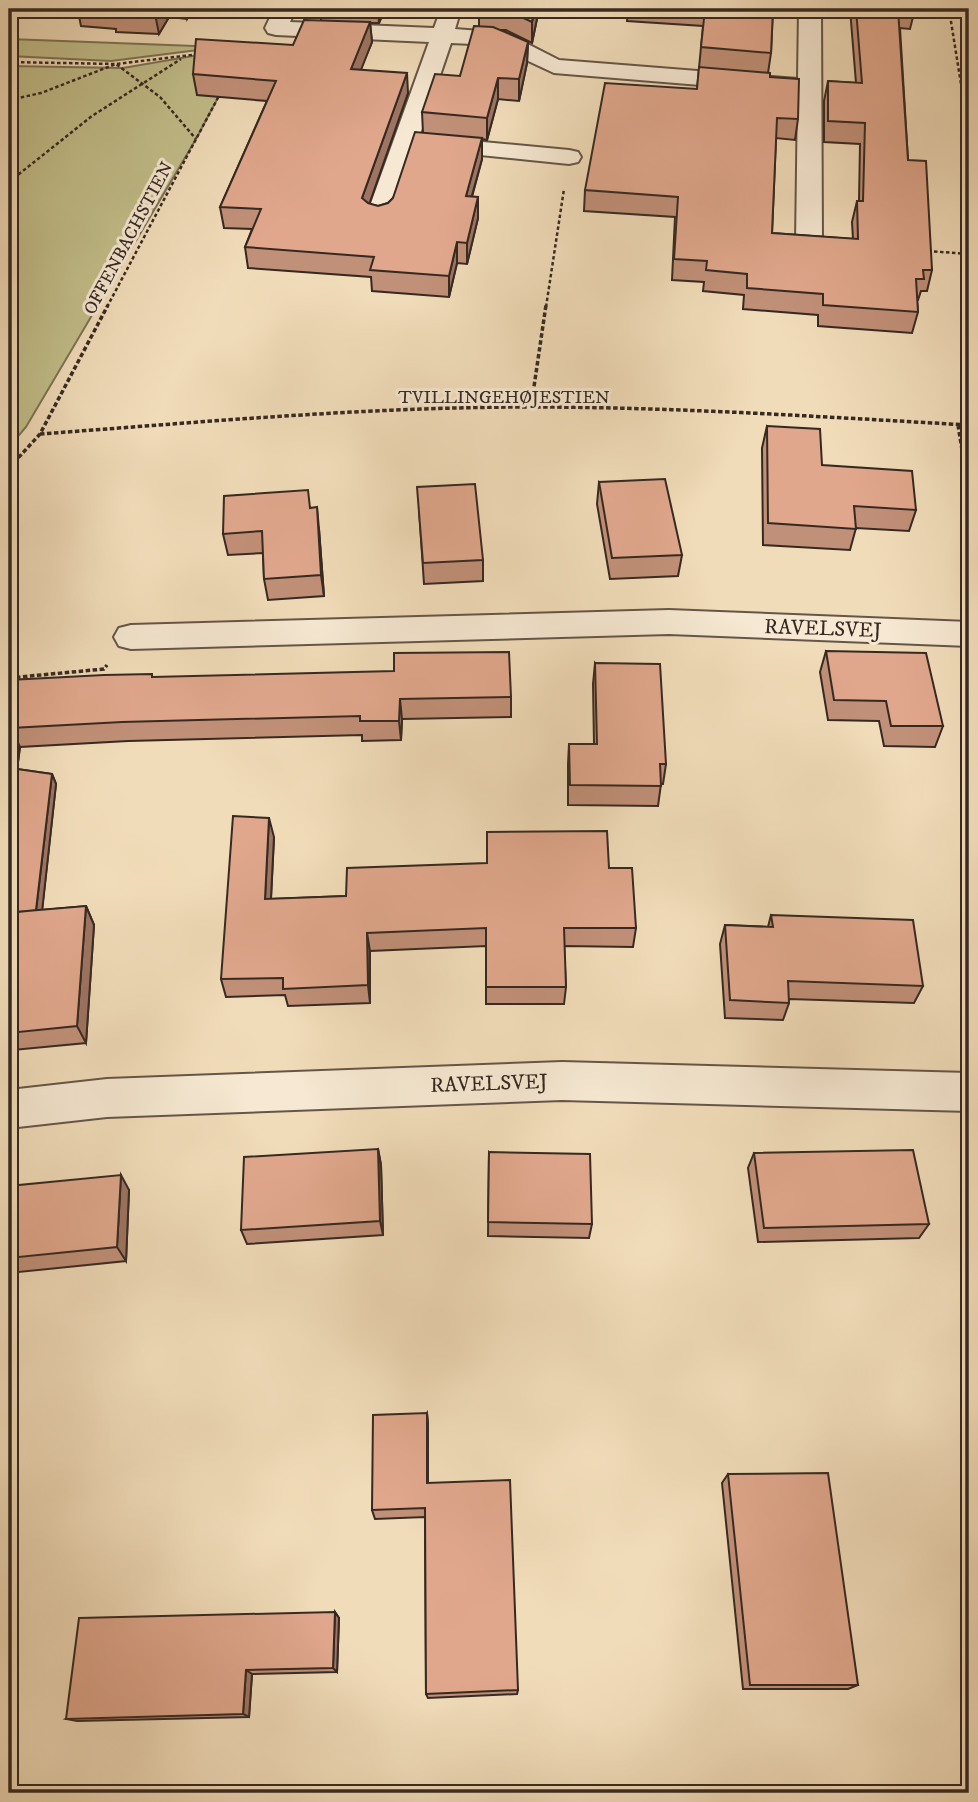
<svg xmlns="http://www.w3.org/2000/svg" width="978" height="1802" viewBox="0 0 978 1802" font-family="'IM FELL DW Pica',serif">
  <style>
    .green { fill: #c2be8a; stroke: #7c7456; stroke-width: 2 }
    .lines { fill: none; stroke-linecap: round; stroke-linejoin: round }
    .minor-casing { stroke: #655648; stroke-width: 4 }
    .path-far1 { stroke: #362922; stroke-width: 2.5; stroke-dasharray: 3.5 2.5; stroke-linecap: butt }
    .path { stroke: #362922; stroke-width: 3.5; stroke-dasharray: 4.5 2.5; stroke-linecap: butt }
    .minor { fill: #f6e8d2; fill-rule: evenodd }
    .wall { fill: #c19078; stroke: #362922; stroke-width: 2 }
    .shaded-wall { fill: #9d7562; stroke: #362922; stroke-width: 2 }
    .building { fill: #e0a78c; stroke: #362922; stroke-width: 2 }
    .labels { text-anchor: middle; stroke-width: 6; stroke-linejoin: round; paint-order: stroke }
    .far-street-label { font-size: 18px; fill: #362922; stroke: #f6e8d2 }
    .street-label { font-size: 21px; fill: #362922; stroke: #f6e8d2 }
  </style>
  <rect width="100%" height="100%" fill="#f1dcb9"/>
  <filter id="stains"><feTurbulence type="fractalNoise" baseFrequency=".00286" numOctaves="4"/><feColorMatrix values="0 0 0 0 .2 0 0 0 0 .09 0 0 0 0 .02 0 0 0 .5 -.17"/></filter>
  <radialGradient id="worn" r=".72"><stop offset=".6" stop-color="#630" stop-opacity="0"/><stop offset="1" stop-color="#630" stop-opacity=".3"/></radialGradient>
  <path class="green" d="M9 39 222 47 111 61 9 56Z
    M245 47 196 139 26 427 9 447V66L123 68Z"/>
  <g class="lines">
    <defs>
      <path id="minor" d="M274 9H296L290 22 434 28 441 9H461L455 29 506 33 559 60 798 79 799 9H821L822 242 818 248 809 250 800 248 796 242 798 93 554 73 494 45 451 43 392 217 388 222 379 225 370 222 366 217 429 42 276 35 268 33 265 28Z
        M429 137 569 150 578 152 581 157 578 162 569 164 420 149 417 144 420 139Z
        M669 610 969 622V646L669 634 131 649 119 646 114 637 119 628 131 625Z
        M562 1062 969 1073V1111L562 1100 107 1117 9 1128V1090L107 1079Z"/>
    </defs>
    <use href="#minor" class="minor-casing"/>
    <path class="path-far1" d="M949 9 969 134
      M909 10 950 12
      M9 62 116 64 200 54
      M9 100 41 93 116 64 160 97 196 139
      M9 182 92 116 181 59
      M928 251 969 254
      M107 307 221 92
      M546 307 564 189"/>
    <path class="path" d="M531 407 546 305
      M958 425 969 493
      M40 434C203 422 367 407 531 407 677 407 823 417 969 425
      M9 468 40 434 108 305
      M9 678 104 669 107 665"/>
    <use href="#minor" class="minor"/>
  </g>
  <path class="wall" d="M36 9H192L187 19 169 17 159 34 116 32V29L81 26 78 11Z
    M320 9H385L379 23H370L372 42 360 70 408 93 369 204 378 206 388 203 393 198 423 133 422 112 460 76 479 26V9H473H539L532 43 506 30H500L528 42 527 63 519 101 498 99 487 140 482 139V159L472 197 478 218 467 264 457 263 449 297 372 291 371 277 248 268 245 247 252 229 224 228 220 207 267 101 197 95 193 74 293 45 321 20Z
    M628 9H773L771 53 768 73 798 119 795 140 776 138 772 233 853 239 852 222 857 201H859L860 144 824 142V101L828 81 856 83 850 9H915L910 29 900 28 908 160 932 270 927 291H921L918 300H917L918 312 912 333 818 326V315L743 309 744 295 703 291 704 282 672 280 675 217 584 211 585 190 697 89 703 26 627 21Z
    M767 426 822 465 916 510 909 531 856 528 850 550 763 545 762 448Z
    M599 482 682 555 678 576 610 579 597 504Z
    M311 508 319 529 324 596 268 600 264 579 263 553 228 555 223 534Z
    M419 509 483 560V581L424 584Z
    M826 651 943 726 935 747 884 746 879 721 828 720 820 672Z
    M595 663 666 764 663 784H661L658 806 568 805V764L569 744H594L593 684Z
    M153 677 511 697V717L402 719 401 740 362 741V735L128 741 20 747 17 769 52 774 56 784 42 910 86 906 94 925 86 1043 13 1050 9 1044V972L14 922 9 923V824L15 778 9 779V680Z
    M274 837 271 899 346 896 609 868 636 928 633 947 564 946 566 987 564 1004H486V946L370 951V1003L288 1006 285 995 226 997 221 979Z
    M771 915 923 986 914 1003 789 999V1003L783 1020 725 1018 720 944 725 925 768 927Z
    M378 1149 381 1165 383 1235 247 1244 241 1230Z
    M489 1152 592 1224 589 1238 488 1236Z
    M754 1153 929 1224 919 1238 758 1242 748 1168Z
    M9 1186 129 1190 126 1261 9 1273Z
    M427 1413 428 1424V1482L518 1690 517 1694 428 1698 426 1694 425 1517 375 1519 372 1510Z
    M728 1474 858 1685 848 1689H743L722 1483Z
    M335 1612 339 1618 337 1672 252 1674 249 1717 77 1721 66 1719Z"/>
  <path class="shaded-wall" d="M159 9H167L169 17 159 34 155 14Z
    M185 9H192L187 19Z
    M378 9H385L379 23Z
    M535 9H539L532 43V22Z
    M370 22 372 42 353 90 351 69Z
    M528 42 527 63 519 101V79Z
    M407 73 408 93 364 219 362 198Z
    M498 78V99L487 140V118Z
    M482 138V159L466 217V196Z
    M478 197V218L467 264V243Z
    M457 242V263L449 297V276Z
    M317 507 319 529 324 596 321 575Z
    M400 699 402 719 401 740 399 721Z
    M11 728 20 747 16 778 9 762V749Z
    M52 774 56 784 41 921 36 911Z
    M269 818 274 837 270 917 265 899Z
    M86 906 94 925 86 1043 77 1026Z
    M367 933 370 951V1003L368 985Z
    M378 1149 381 1165 383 1235 380 1221Z
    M121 1175 129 1190 126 1261 117 1247Z
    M427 1413 428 1424V1491L427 1483Z
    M335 1612 339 1618 337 1672 333 1668Z
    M246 1670 252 1674 249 1717 243 1714Z"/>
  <path class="building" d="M114 9H159L155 14 112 11Z
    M495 9H535L532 22 506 10Z
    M705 9H773L771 53 701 47Z
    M856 9H898L908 160 926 161 932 270H923L924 279H916L918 312 823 305V294L747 288V274L706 270 707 261 674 259 678 197 585 190 605 83 697 89 699 67 770 73V77L799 79 798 119 777 118 772 233 858 239 857 201H863L865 123 828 121V81L862 83Z
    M304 20 370 22 351 69 407 73 362 198 368 203 378 206 388 203 393 198 415 132 482 138 466 196 478 197 467 243 457 242 449 276 370 270 374 257 245 247 261 209 220 207 276 81 193 74 196 39 293 45Z
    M474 26 493 27 528 42 519 79 498 78 487 118 422 112 435 74 460 76Z
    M767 426 820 429 822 465 912 471 916 510 854 506 856 529 768 523Z
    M665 479 682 555 612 558 599 482Z
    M475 484 483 560 423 563 417 487Z
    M308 490 310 508 317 507 321 575 264 579 262 531 223 534 224 496Z
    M826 651 926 653 943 726H891L886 701 834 700Z
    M509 652 511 697 400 699 399 721H360V716L122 722 11 728 9 749V680L104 675 152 674V677L394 671V653Z
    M595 663 660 664 666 764H660L661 786 570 785 569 744H597Z
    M17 769 52 774 36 910 9 913V824Z
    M233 816 269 818 265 899 346 896 347 868 487 863V832L607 831 609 868H632L636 928H564L566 987H486V928L367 933 368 985 283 989V978L221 979Z
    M86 906 77 1026 9 1033V972L15 912Z
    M771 915 913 920 923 986 788 981 789 1003 730 1000 725 925 773 927Z
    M378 1149 380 1221 241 1230 244 1157Z
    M913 1150 929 1224 764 1228 754 1153Z
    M489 1152 590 1154 592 1224 488 1222Z
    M121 1175 117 1247 9 1258V1186Z
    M427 1413V1483L510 1480 518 1690 426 1694 425 1508 372 1510 373 1415Z
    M828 1473 858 1685H750L728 1474Z
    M335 1612 333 1668 246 1670 243 1714 66 1719 79 1618Z"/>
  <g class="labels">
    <g class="far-street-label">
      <text transform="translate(128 238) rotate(-62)" y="6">OFFENBACHSTIEN</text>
      <text x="504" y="403">TVILLINGEHØJESTIEN</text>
    </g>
    <g class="street-label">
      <text transform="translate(823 628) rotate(2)" y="7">RAVELSVEJ</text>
      <text transform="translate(489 1083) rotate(-2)" y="7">RAVELSVEJ</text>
    </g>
  </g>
  <rect width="978" height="1802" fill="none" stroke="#f1dcb9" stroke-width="35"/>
  <rect x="10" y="10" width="957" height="1781" fill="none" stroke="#362922" stroke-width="3.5"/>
  <rect x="18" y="18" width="943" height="1767" fill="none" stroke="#362922" stroke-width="2"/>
  <rect width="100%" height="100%" filter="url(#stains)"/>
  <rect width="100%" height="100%" fill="url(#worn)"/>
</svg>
